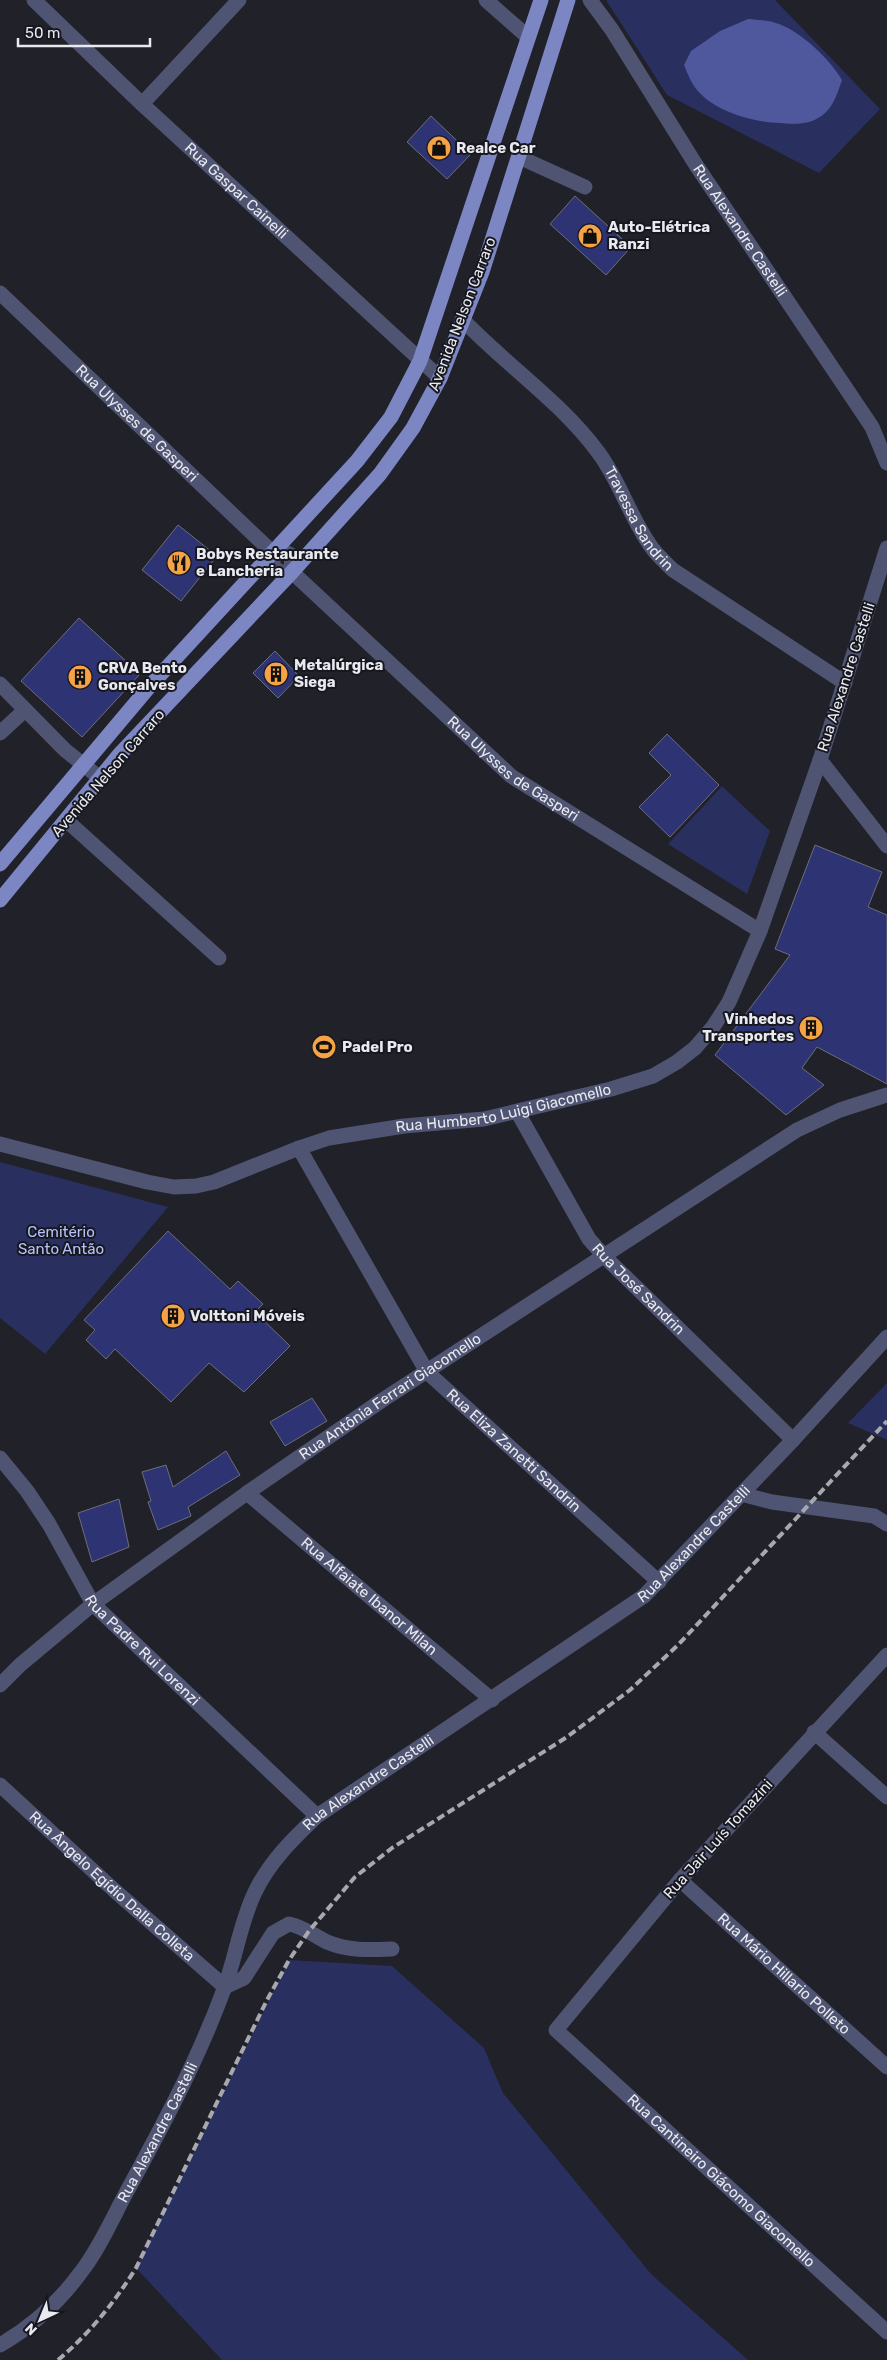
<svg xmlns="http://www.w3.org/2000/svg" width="887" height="2360" viewBox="0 0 887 2360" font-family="Rubik,sans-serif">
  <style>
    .green { fill: #292f5e }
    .water { fill: #4f589d }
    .building { fill: #2e3374; stroke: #6c6e77 }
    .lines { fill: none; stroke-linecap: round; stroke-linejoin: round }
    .minor { stroke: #4f5472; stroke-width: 15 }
    .major { stroke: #7b86c3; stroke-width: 15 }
    .rail { stroke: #a8a9af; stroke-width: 4; stroke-dasharray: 8 4; stroke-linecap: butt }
    .labels { text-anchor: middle; stroke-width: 4; stroke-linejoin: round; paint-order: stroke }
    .poi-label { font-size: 15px; font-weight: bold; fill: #e9eaef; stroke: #17181f; text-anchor: start }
    .street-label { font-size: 15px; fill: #e9eaef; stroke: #17181f }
    .park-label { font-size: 15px; fill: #b6c1fc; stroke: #17181f }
  </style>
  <rect width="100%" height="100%" fill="#202129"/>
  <path class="green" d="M606 0H775L880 109 819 173 667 95Z
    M722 786 770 831 747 894 668 844Z
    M0 1162 168 1207 45 1354 0 1318Z
    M887 1383V1440L848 1423Z
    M289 1960 392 1966 484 2048 503 2093 651 2274 748 2360H222L136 2268Z"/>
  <path class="water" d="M748 19C758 20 770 20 779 24 801 32 830 59 842 80 837 94 833 110 818 118 808 125 792 124 780 123 752 122 711 111 694 86 690 80 687 72 684 65L691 51 720 31Z"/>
  <path class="building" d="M431 116 471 154 447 179 407 142Z
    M575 196 631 247 606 275 550 224Z
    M178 525 217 556 181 601 142 570Z
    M79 618 140 674 82 737 21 681Z
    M275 651 299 676 278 698 253 673Z
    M667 734 719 785 670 837 639 807 671 775 649 753Z
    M815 845 882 872 868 907 887 915V1084L817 1047 802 1068 824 1085 786 1115 715 1055 790 955 775 949Z
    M168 1231 230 1289 238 1281 263 1304 255 1312 290 1346 244 1392 209 1363 171 1402 115 1349 106 1359 86 1340 95 1330 84 1320Z
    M312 1398 327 1421 285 1446 270 1422Z
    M226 1451 240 1475 188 1507 191 1516 158 1530 148 1502 151 1501 142 1472 166 1465 173 1487Z
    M119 1499 129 1547 92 1562 78 1513Z"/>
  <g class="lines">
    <g class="minor">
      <path id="s1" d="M34 0 142 104 440 378"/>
      <path d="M486 0 528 37"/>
      <path id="s2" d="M590 0 612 30 696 165 872 427 887 463"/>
      <path d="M142 104 239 0"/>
      <path d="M519 157 585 187"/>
      <path id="s3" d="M0 293 273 553V567L281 572H292L511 776 760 931"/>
      <path id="s4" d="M462 319C506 365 560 401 598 452 620 481 630 518 652 548 658 556 666 563 673 570L845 683"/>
      <path d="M887 548 820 760 887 846"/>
      <path d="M273 553 283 551 291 555 292 572"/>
      <path d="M0 684 65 750 100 778"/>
      <path d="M0 733 25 710"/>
      <path d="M66 820 219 958"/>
      <path id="s5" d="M518 1113 589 1239 605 1257 793 1440"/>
      <path id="s6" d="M0 1144 147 1182 174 1187 196 1186 214 1182 299 1148 329 1138 404 1126 484 1119 611 1089 653 1076 677 1062 695 1048 713 1027 729 1002 760 931 820 760"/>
      <path id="s7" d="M299 1148 427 1372 659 1582"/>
      <path id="s8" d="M0 1458 27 1491 49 1524 93 1604 317 1816"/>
      <path id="s9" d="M247 1493 492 1700"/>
      <path d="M741 1494 772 1502 874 1516 887 1524"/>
      <path id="s10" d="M887 1655 680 1880 556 2030 887 2332"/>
      <path id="s11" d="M0 1685 20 1665 93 1604 247 1493 381 1401 797 1130 840 1110 887 1095"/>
      <path d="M814 1732 887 1797"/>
      <path id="s12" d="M0 1785 114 1890 225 1987 244 1978 273 1933 289 1924C304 1927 313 1935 327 1942 348 1951 369 1950 392 1949"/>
      <path id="s13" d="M680 1880 887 2067"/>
      <path id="s14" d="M0 2345C31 2327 60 2301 81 2272 99 2249 112 2219 126 2193 162 2127 198 2060 224 1989 236 1957 240 1923 255 1892 270 1861 293 1839 317 1816L644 1596 793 1440 887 1337"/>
    </g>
    <path class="major" d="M0 864 149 687 357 461 391 417 420 361 541 0
      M0 900 119 755 292 572 380 474 413 428 440 378 482 272 568 0"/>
    <path class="rail" d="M58 2360C90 2333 114 2303 136 2268L267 2000 289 1960 309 1931 355 1877 392 1848 567 1737 630 1690 678 1645 887 1421"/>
  </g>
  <defs>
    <symbol id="shop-disc" viewBox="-11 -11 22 22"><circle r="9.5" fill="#f5a345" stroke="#17181f"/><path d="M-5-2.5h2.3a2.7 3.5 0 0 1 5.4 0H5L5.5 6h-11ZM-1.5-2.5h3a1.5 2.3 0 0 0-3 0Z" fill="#111"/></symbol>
    <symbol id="restaurant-disc" viewBox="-11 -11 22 22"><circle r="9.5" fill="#f5a345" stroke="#17181f"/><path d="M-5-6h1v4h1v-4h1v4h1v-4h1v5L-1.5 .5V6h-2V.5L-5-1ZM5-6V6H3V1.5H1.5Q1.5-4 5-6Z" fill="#111"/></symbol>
    <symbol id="building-disc" viewBox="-11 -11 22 22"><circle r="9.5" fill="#f5a345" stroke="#17181f"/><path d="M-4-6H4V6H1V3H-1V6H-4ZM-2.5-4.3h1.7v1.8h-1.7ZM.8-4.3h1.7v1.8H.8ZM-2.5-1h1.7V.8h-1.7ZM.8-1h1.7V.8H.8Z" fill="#111"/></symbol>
    <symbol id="stadium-disc" viewBox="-11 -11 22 22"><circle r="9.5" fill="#f5a345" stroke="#17181f"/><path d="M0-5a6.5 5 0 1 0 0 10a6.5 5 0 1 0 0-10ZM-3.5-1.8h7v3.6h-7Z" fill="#111"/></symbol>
  </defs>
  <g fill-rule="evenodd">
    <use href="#shop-disc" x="425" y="134" width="28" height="28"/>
    <use href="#shop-disc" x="576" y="222" width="28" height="28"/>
    <use href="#restaurant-disc" x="165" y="549" width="28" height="28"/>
    <use href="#building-disc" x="262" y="660" width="28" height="28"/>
    <use href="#building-disc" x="66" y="663" width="28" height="28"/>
    <use href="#building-disc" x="797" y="1014" width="28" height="28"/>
    <use href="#stadium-disc" x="310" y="1033" width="28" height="28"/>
    <use href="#building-disc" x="159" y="1302" width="28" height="28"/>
  </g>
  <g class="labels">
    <g class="poi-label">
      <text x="456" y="153">Realce Car</text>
      <text x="608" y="232">Auto-Elétrica<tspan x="608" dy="17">Ranzi</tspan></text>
      <text x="196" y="559">Bobys Restaurante<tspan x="196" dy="17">e Lancheria</tspan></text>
      <text x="294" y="670">Metalúrgica<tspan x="294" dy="17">Siega</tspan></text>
      <text x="98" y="673">CRVA Bento<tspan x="98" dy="17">Gonçalves</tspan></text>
      <text x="794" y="1024" text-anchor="end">Vinhedos<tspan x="794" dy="17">Transportes</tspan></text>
      <text x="342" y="1052">Padel Pro</text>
      <text x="190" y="1321">Volttoni Móveis</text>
    </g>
    <g class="street-label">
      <text dy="5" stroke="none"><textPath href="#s1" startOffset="278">Rua Gaspar Cainelli</textPath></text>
      <text dy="5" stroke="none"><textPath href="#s2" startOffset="275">Rua Alexandre Castelli</textPath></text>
      <text transform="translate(462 314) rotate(-69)" y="5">Avenida Nelson Carraro</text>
      <text dy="5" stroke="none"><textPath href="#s3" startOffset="189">Rua Ulysses de Gasperi</textPath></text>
      <text dy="5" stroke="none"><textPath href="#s4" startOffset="269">Travessa Sandrin</textPath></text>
      <text transform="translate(846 677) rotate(-72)" y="5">Rua Alexandre Castelli</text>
      <text dy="5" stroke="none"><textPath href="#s3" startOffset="708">Rua Ulysses de Gasperi</textPath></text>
      <text transform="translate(108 773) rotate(-49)" y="5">Avenida Nelson Carraro</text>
      <text dy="5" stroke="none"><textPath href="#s6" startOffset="520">Rua Humberto Luigi Giacomello</textPath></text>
      <text dy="5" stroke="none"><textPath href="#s5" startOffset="215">Rua José Sandrin</textPath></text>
      <text dy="5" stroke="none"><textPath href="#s11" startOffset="486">Rua Antônia Ferrari Giacomello</textPath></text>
      <text dy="5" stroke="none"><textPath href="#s7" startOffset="375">Rua Eliza Zanetti Sandrin</textPath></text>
      <text dy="5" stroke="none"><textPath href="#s14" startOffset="1094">Rua Alexandre Castelli</textPath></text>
      <text dy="5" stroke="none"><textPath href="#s9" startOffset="160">Rua Alfaiate Ibanor Milan</textPath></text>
      <text dy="5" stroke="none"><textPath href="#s8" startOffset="241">Rua Padre Rui Lorenzi</textPath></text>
      <text dy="5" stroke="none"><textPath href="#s14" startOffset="689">Rua Alexandre Castelli</textPath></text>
      <text transform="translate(718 1839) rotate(-48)" y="5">Rua Jair Luís Tomazini</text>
      <text dy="5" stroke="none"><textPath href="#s12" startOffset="151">Rua Ângelo Egídio Dalla Colleta</textPath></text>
      <text dy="5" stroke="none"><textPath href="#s13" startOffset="140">Rua Mário Hillario Polleto</textPath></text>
      <text dy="5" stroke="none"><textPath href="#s14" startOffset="269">Rua Alexandre Castelli</textPath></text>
      <text dy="5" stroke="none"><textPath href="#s10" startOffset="724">Rua Cantineiro Giácomo Giacomello</textPath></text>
    </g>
    <g class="park-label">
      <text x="61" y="1237">Cemitério<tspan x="61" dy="17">Santo Antão</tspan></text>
    </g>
  </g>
  <g transform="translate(40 2320) rotate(224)" stroke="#17181f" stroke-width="4" paint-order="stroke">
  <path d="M0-4L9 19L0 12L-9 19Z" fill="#e9eaef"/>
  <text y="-8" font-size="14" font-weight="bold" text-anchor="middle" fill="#e9eaef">N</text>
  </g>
  <path d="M18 38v8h132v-8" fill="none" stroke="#e9eaef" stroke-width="2.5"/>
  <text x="25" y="38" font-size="15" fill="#e9eaef" stroke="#17181f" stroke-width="4" paint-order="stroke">50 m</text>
</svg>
